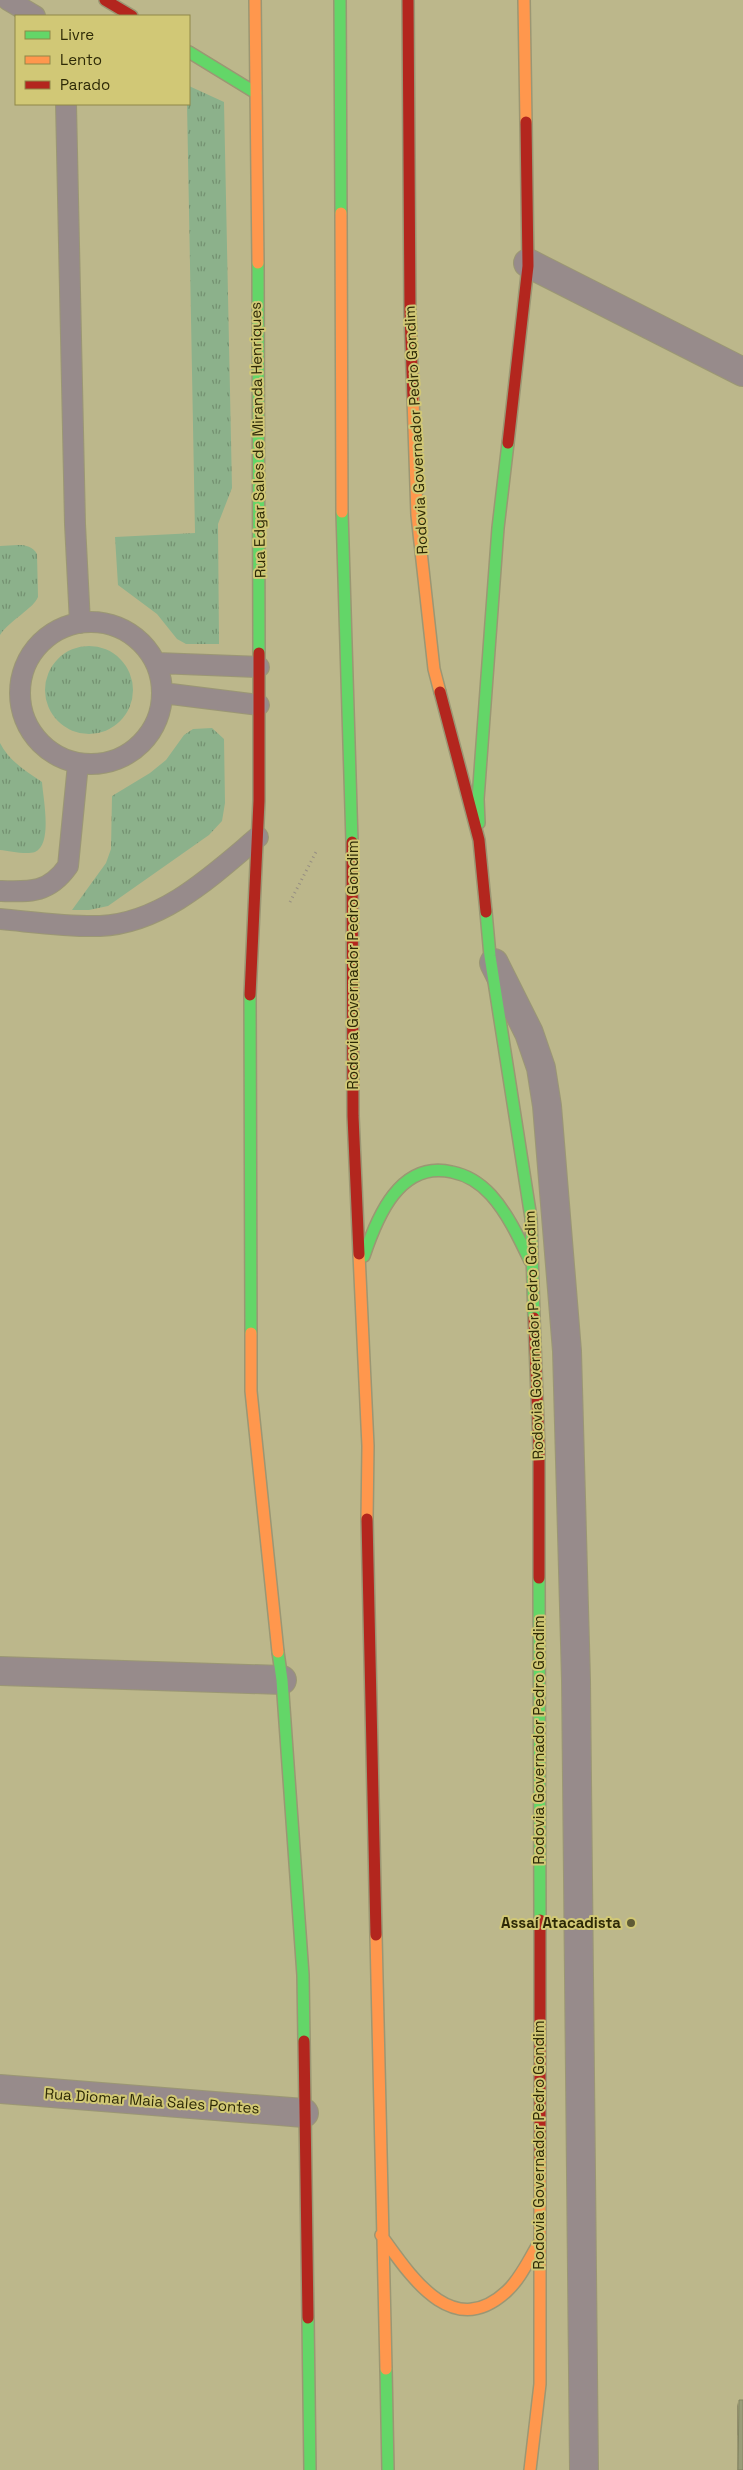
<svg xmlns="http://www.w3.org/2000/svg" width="743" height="2470" viewBox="0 0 743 2470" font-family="'Space Grotesk',sans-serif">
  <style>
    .grass { fill: url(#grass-tufts) }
    .building { fill: #999c79; stroke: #838562; filter: url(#shadow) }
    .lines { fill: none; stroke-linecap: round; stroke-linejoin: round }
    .lane-casing { stroke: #9b9774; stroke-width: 22 }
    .street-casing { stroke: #9b9774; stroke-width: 30 }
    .fast-casing { stroke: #9b9774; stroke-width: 14 }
    .slow-casing { stroke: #9b9774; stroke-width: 14 }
    .jam-casing { stroke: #9b9774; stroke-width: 14 }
    .path { stroke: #968e83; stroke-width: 3; stroke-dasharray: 1 4; stroke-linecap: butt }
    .lane { stroke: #978b8b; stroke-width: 20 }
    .street { stroke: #978b8b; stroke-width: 28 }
    .fast { stroke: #63d668; stroke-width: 11 }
    .slow { stroke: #ff974d; stroke-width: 11 }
    .jam { stroke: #b3261e; stroke-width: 11 }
    .poi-dot { fill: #5f5b35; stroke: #d1c876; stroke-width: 2 }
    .labels { text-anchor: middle; stroke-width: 4; stroke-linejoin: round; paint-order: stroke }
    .street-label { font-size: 15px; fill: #2d2906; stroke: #d1c876 }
    .poi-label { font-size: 15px; font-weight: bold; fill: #2d2906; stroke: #d1c876; text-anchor: end }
  </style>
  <defs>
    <pattern id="grass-tufts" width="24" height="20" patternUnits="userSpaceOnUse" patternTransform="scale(1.25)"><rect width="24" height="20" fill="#8cb18b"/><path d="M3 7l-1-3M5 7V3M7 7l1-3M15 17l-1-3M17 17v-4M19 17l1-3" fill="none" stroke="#739070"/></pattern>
    <filter id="shadow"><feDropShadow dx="-4.5" dy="4.5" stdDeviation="1" flood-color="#0004"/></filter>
  </defs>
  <rect width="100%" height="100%" fill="#bcb78b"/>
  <path class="grass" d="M189 86 224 102 232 488 218 524 219 644H186L177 639 157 614 118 585 115 537 195 533 187 104Z
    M0 546C13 546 30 541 37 554L38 597C33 609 10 620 0 635Z
    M45 690a44 44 0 1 1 88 0a44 44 0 1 1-88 0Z
    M212 728 224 739 225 803 222 821 209 835 108 906 89 910H72L106 863 111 849 112 796 150 773 166 760 184 735 193 729Z
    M0 743C9 761 26 771 42 782 43 798 53 844 35 852 26 855 9 851 0 850Z"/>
  <path class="building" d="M739 2400H743V2470H738Z"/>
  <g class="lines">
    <defs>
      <path id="lane" d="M8 0 35 16
        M66 104 75 524 80 623
        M20 693a71 71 0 1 1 142 0a71 71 0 1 1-142 0Z
        M157 663 259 667
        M163 693 259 705
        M0 891C31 892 49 893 68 866L78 764
        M0 919C33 922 66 927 100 926 163 923 213 875 258 837"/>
      <path id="street" d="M528 263 743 372
        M494 963 529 1033 541 1068 547 1106 567 1351 576 1680 584 2470
        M0 1671 282 1680
        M0 2089 304 2113"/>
      <path id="fast" d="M340 0 341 213
        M189 52 256 93
        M258 263 259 653
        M342 512 352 842
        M479 823 478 799 498 528 508 443
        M486 912 490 956 531 1218 534 1318
        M250 995 251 1333
        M364 1256C377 1217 400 1160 452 1172 467 1175 480 1183 491 1195 508 1214 519 1238 530 1261
        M539 1578 540 1920
        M278 1652 282 1680 303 1975 304 2041
        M308 2318 310 2470
        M386 2369 388 2470"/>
      <path id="slow" d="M255 0 258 263
        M524 0 526 122
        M341 213 342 512
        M413 398 417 515 434 669 440 692
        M359 1254 368 1446 367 1519
        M251 1333V1391L278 1652
        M376 1935 386 2369
        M381 2235C410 2275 452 2342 507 2291 521 2278 529 2259 539 2243
        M530 2470 540 2384V2157"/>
      <path id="jam" d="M105 0 132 16
        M408 0 410 313 413 398
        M508 443 528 266 526 122
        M440 692 479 840 486 912
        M352 842 353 1116 359 1254
        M250 995 259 801V653
        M534 1318 539 1448V1578
        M367 1519 376 1935
        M540 1920V2157
        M304 2041 308 2318"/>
    </defs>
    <use href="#lane" class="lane-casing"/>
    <use href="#street" class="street-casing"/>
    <use href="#fast" class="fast-casing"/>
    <use href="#slow" class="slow-casing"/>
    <use href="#jam" class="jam-casing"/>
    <path class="path" d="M290 902 316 852"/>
    <use href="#lane" class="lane"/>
    <use href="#street" class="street"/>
    <use href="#fast" class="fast"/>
    <use href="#slow" class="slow"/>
    <use href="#jam" class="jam"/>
  </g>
  <circle class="poi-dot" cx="631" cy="1923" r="5"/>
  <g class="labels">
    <g class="street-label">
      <text transform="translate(416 430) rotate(-93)" y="5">Rodovia Governador Pedro Gondim</text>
      <text transform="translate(258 440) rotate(-91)" y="5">Rua Edgar Sales de Miranda Henriques</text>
      <text transform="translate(353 965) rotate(-90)" y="5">Rodovia Governador Pedro Gondim</text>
      <text transform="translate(534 1335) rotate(-92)" y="5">Rodovia Governador Pedro Gondim</text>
      <text transform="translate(539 1740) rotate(-90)" y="5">Rodovia Governador Pedro Gondim</text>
      <text transform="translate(152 2101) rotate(4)" y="5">Rua Diomar Maia Sales Pontes</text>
      <text transform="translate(539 2145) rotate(-90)" y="5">Rodovia Governador Pedro Gondim</text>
    </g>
    <g class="poi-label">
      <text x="621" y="1928">Assaí Atacadista</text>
    </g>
  </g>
  <rect x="15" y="15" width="175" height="90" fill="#d1c876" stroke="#8f8849"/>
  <rect x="25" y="31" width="25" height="8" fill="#63d668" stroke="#8f8849"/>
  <text x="60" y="40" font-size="15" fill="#2d2906">Livre</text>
  <rect x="25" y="56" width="25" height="8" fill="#ff974d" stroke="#8f8849"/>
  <text x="60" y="65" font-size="15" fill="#2d2906">Lento</text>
  <rect x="25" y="81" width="25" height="8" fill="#b3261e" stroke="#8f8849"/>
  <text x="60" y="90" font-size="15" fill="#2d2906">Parado</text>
</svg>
